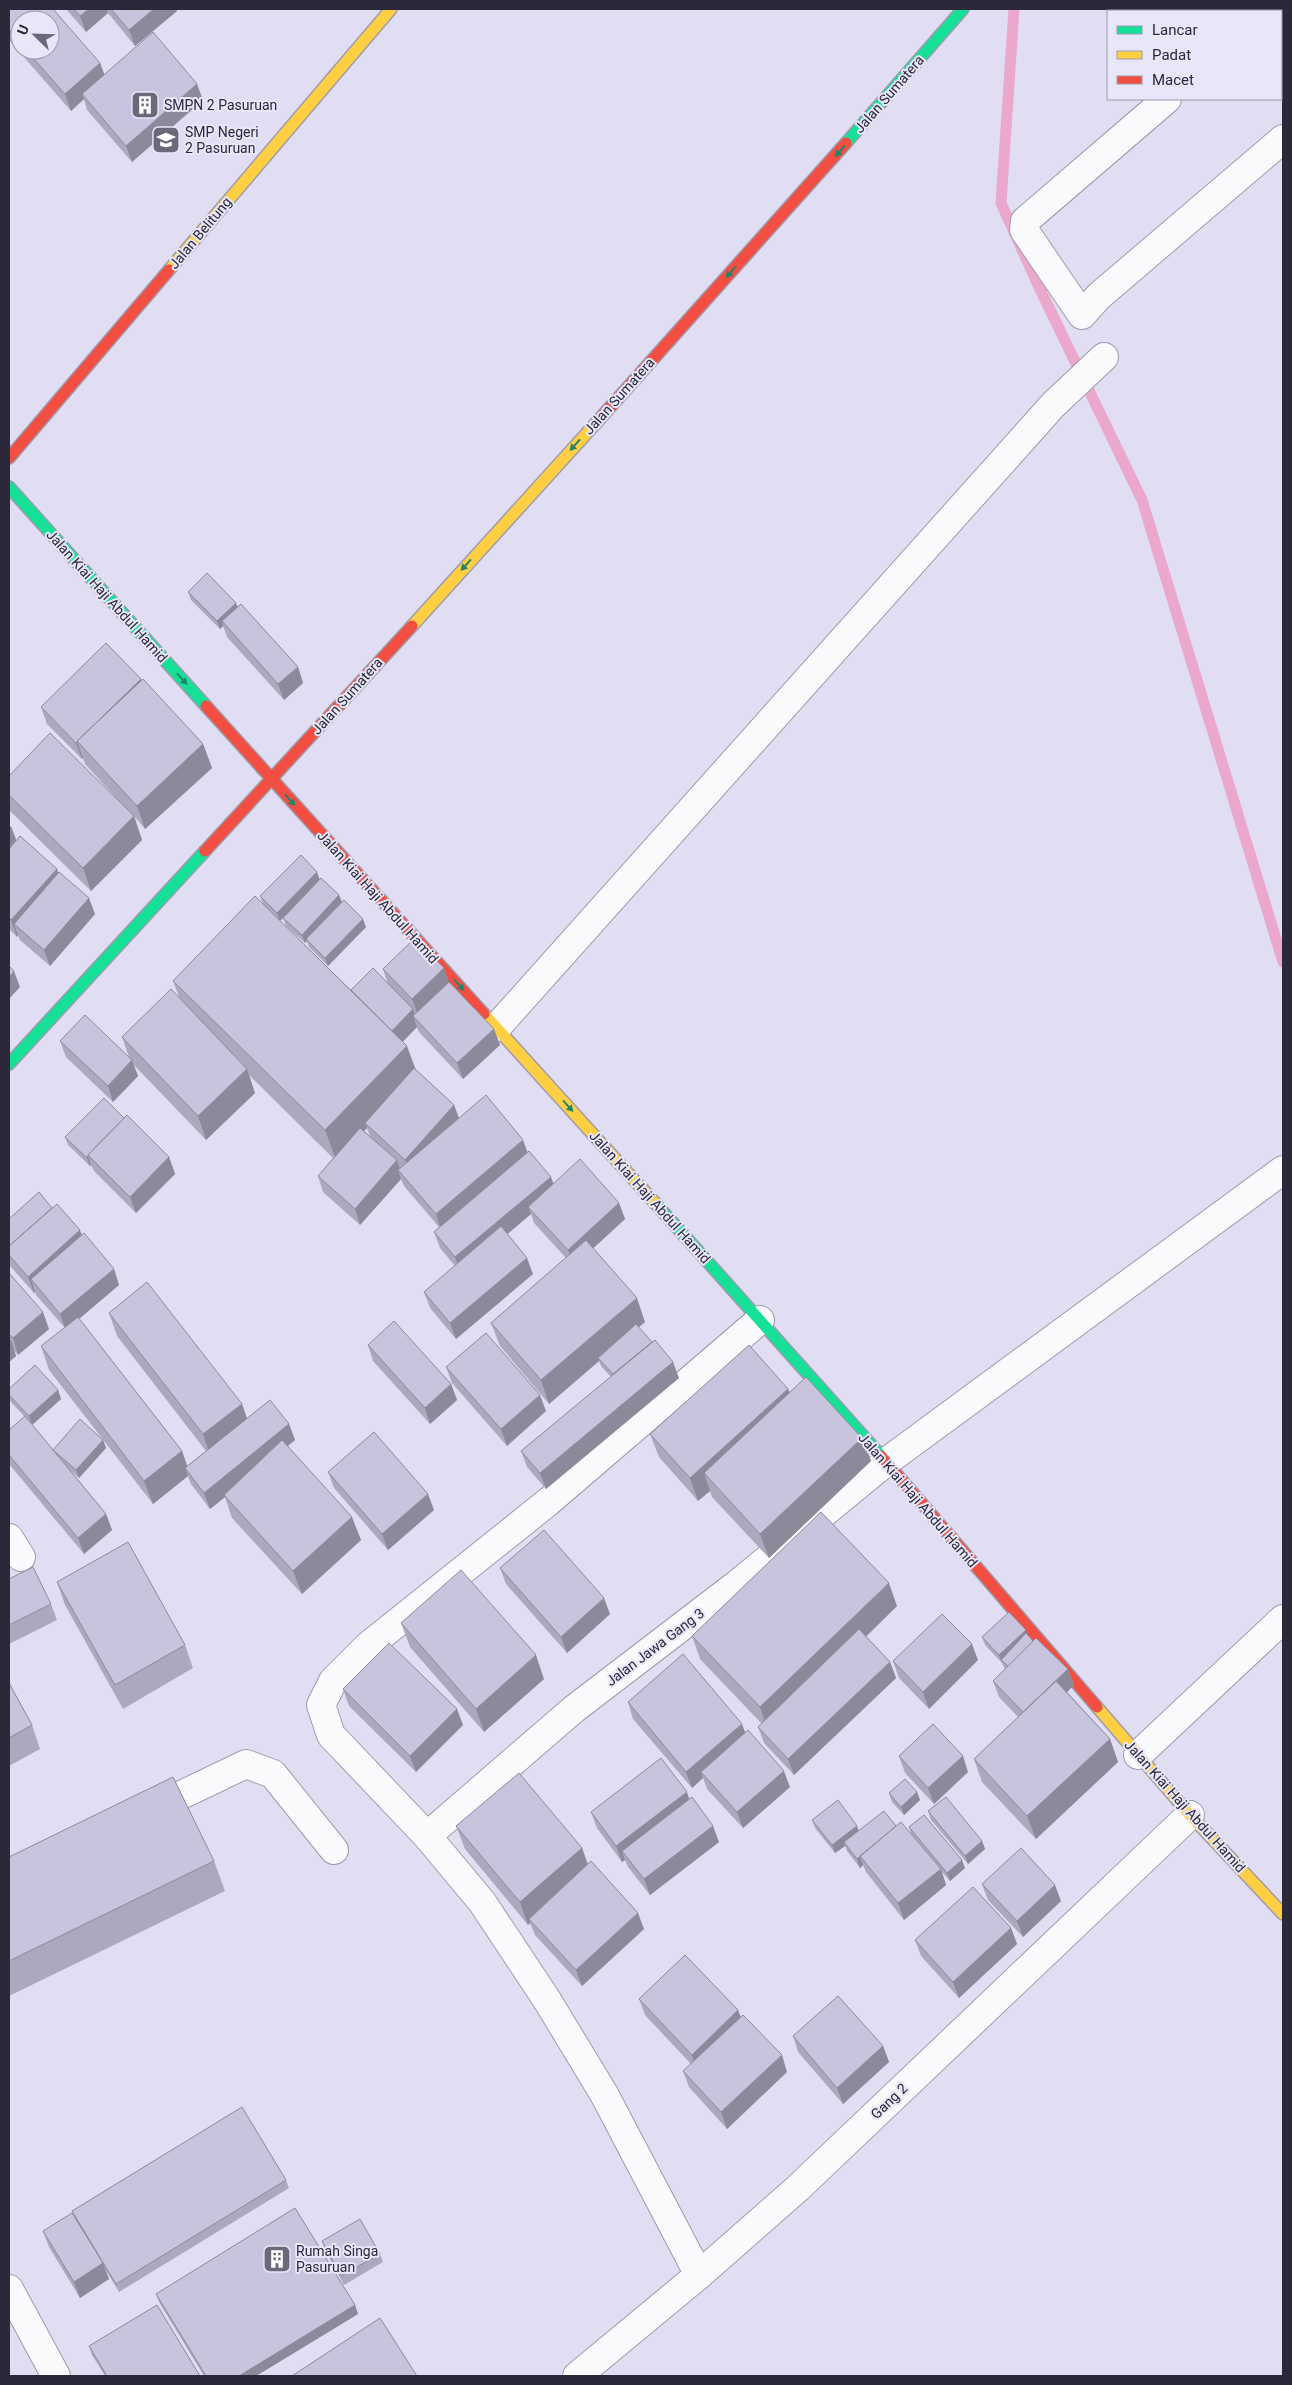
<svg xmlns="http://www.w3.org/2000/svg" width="1292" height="2385" viewBox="0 0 1292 2385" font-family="Roboto,sans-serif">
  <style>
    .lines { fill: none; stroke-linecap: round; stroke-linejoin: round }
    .stream { stroke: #eaa8cc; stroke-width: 11 }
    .street-casing { stroke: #9e9bad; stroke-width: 30 }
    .fast-casing { stroke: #9e9bad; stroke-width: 14 }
    .slow-casing { stroke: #9e9bad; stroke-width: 14 }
    .jam-casing { stroke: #9e9bad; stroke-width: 14 }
    .street { stroke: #fafafd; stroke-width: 28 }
    .fast { stroke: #16e098; stroke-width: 11 }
    .slow { stroke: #ffcf43; stroke-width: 11 }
    .jam { stroke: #f24e42; stroke-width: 11 }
    .wall { fill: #aca9be; fill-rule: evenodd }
    .shaded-wall { fill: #8c899b }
    .building { fill: #c8c4dd; stroke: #8c899b }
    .oneway { fill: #208468 }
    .labels { text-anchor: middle; stroke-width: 4; stroke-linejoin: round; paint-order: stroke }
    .street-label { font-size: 14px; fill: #2a2839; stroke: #e8e6f9 }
    .poi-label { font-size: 14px; fill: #2a2839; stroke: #e8e6f9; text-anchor: start }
  </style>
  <rect width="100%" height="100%" fill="#e1def3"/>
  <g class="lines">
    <path class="stream" d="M1014 9 1001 203 1038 285 1142 500 1283 962"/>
    <defs>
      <path id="street" d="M1167 99 1025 221 1024 230 1082 315 1099 296 1283 139
        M497 1027 1053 405 1104 357
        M9 1538 21 1557
        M1138 1755 1283 1619
        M148 1811 246 1764 273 1774 334 1850
        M427 1836 574 1709 736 1585 886 1462 1283 1170
        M699 2275 604 2094 547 2000 482 1902 427 1836 331 1735 321 1705 333 1681 368 1646 548 1502 760 1320
        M9 2289 56 2376
        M577 2376 699 2275 798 2188 1190 1815"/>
      <path id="fast" d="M846 143 963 9
        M9 487 206 706
        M9 1064 205 851
        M656 1204 881 1456"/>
      <path id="slow" d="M169 270 391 9
        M412 626 596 423
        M484 1014 656 1204
        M1097 1707 1190 1815 1283 1914"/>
      <path id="jam" d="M596 423 846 143
        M9 458 169 270
        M206 706 484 1014
        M205 851 412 626
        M881 1456 1097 1707"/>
    </defs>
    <use href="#street" class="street-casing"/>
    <use href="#fast" class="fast-casing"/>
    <use href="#slow" class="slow-casing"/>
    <use href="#jam" class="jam-casing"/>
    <use href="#street" class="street"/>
    <use href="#fast" class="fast"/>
    <use href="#slow" class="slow"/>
    <use href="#jam" class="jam"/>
  </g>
  <path class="wall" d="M9 9 100 63 104 74 203 100 132 162 87 110 84 99 71 111 9 40ZM20 20 50 50H20Z
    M66 9H176L177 11 135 46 108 13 86 32Z
    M1283 9V50L1281 47V11Z
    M188 592 238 606 298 667 303 683 284 700 227 637 223 626 220 629 191 600Z
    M141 679V681L203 744 212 768 145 829 134 816 142 840 91 891 9 810V776L132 815 85 764 83 758 82 759 47 724 41 707Z
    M9 824 16 840 57 869 58 873 95 914 50 966 20 940 18 935 17 937 9 929Z
    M320 879 339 895 342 902 366 927 328 966 309 947 307 941 305 943 286 926 283 918 288 913 280 921 351 990 388 984 383 969 449 982 494 1029 500 1045 463 1079 419 1032 417 1027 403 1042 416 1070 454 1105 459 1118 528 1153 554 1184 619 1203 625 1219 593 1248 645 1322 639 1327 679 1378 546 1489 527 1467 521 1451 611 1377 601 1366 599 1361 549 1404 500 1346 491 1323 566 1258 534 1223 531 1214 507 1234 533 1274 456 1339 430 1308 424 1292 455 1266 440 1248 434 1232 439 1227 404 1186 401 1179 360 1225 323 1192 318 1176 333 1158 249 1075 255 1093 206 1140 133 1064 138 1076 113 1102 66 1057 60 1041 129 1057 122 1037 179 997 173 981 263 904 260 896ZM367 1128 370 1136 364 1131Z
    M124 1118 169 1157 175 1174 136 1213 94 1171 91 1165 90 1166 68 1145 65 1137Z
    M52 1208 82 1235 114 1269 119 1285 79 1319 182 1451 187 1466 206 1451 117 1336 109 1313 242 1404 247 1418 289 1424 295 1440 288 1446 361 1540 302 1594 232 1518 225 1497 210 1509 191 1484 188 1476 153 1504 49 1370 41 1346 65 1328 36 1295 35 1292 34 1293 10 1266 9 1262V1219Z
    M9 1273 49 1329 18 1355 14 1350 16 1356 9 1362Z
    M368 1345 451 1384 457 1400 430 1424 373 1361Z
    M446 1367 546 1411 507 1446 452 1383Z
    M9 1389 58 1390 61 1399 32 1425 53 1450 103 1440 106 1448 79 1478 71 1471 106 1514 112 1530 84 1554 9 1464V1430L25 1417 9 1400Z
    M788 1389 790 1392 862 1438 871 1461 769 1558 712 1497 710 1491 698 1501 659 1457 650 1434Z
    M328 1472 434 1510 388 1550 334 1488Z
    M500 1568 610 1614 567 1653 506 1584Z
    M9 1579 51 1604 57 1620 9 1644Z
    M57 1582 185 1645 193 1668 123 1709 65 1605Z
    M897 1606 866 1637 890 1662 896 1678 794 1775 764 1743 758 1727 762 1724 700 1659 692 1636Z
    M401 1623 544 1679 484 1732 410 1647Z
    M1028 1636 1068 1669 1074 1685 1067 1692 1110 1739 1118 1762 1036 1839 982 1782 974 1759 1018 1717 999 1697 993 1681 1005 1669 1002 1663 985 1645 982 1637Z
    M978 1660 929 1709 899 1678 893 1661Z
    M9 1683 32 1725 40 1749 9 1766Z
    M343 1689 463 1725 416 1772 349 1706Z
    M628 1702 746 1732 790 1787 743 1828 707 1789 703 1778 692 1788 633 1719Z
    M899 1756 968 1772 934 1804 905 1773Z
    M917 1792 920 1800 904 1815 892 1802 889 1793Z
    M689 1799 719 1842 650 1895 628 1867 625 1860 622 1862 597 1828 591 1812Z
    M928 1811 982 1841 985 1849 968 1864 931 1820Z
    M812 1820 859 1830 896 1826 911 1833 909 1827 965 1868 950 1881 941 1871 946 1885 904 1920 866 1872 863 1865 860 1868 847 1851 845 1846 835 1853 815 1828Z
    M456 1826 582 1848 588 1864 644 1929 582 1986 535 1935 530 1923 528 1925 465 1849Z
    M9 1857 214 1861 225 1891 9 1996Z
    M982 1884 1061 1901 1023 1937 988 1900Z
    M1011 1928 1017 1944 959 1998 921 1956 915 1940Z
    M639 1999 738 2010 740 2017 787 2072 727 2129 689 2087 683 2071 691 2064 645 2015Z
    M793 2036 883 2046 889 2062 843 2104 798 2052Z
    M286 2180 289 2188 119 2292 104 2267 109 2279 80 2298 49 2247 43 2231 76 2220 72 2211Z
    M322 2241 380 2254 383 2262 344 2285 325 2250Z
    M156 2294 355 2305 358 2314 256 2376H204L159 2302Z
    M89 2346 200 2376H105L92 2355Z"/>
  <path class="shaded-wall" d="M89 9H106L108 13 86 32 80 16Z
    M154 9H176L177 11 135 46 129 30Z
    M100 63 106 79 82 94 84 99 71 111 65 94Z
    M197 84 203 100 132 162 126 146Z
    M236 603 239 611 222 621 223 626 220 629 217 621Z
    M298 667 303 683 284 700 278 684Z
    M141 679 147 695 78 741Z
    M77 742 83 758 82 759 76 743Z
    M203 744 212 768 145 829 137 806Z
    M134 816 142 840 91 891 83 868Z
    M11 826 17 842 9 850V828Z
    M57 869 63 885 14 924 18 935 17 937 11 920Z
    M317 872 320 880 280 921 277 913Z
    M339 895 342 903 306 939 307 941 305 943 302 935Z
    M89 898 95 914 50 966 44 950Z
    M363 919 366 927 328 966 325 958Z
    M444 968 450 984 418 1015 412 999Z
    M14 971 20 987 9 999V977Z
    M413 1009 417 1021 413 1016 417 1027 394 1050 388 1034Z
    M494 1029 500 1045 463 1079 457 1063Z
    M407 1046 418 1076 365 1123 367 1128 336 1160 325 1130Z
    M132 1060 138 1076 113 1102 108 1086Z
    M247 1069 255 1093 206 1140 198 1116Z
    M454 1105 460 1121 411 1176 405 1160Z
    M523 1140 529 1156 441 1230 436 1214Z
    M88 1156 91 1165 90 1166 87 1158Z
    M169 1157 175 1174 136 1213 130 1197Z
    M397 1160 402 1175 398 1170 401 1179 360 1225 355 1209Z
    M551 1177 557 1193 528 1207 531 1214 461 1273 455 1257Z
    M619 1203 625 1219 574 1266 568 1250Z
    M80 1230 86 1247 31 1279 35 1292 34 1293 28 1277Z
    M527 1258 533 1274 456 1339 450 1323Z
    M114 1269 119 1285 66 1330 60 1314Z
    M637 1298 645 1322 600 1360 598 1358 599 1361 549 1404 541 1380Z
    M43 1312 49 1329 18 1355 13 1338Z
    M11 1340 16 1356 9 1362V1341Z
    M673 1362 679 1378 546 1489 540 1473Z
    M451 1384 457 1400 430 1424 425 1408Z
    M788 1389 797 1412 704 1473 710 1491 698 1501 690 1478Z
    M58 1390 61 1399 32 1425 29 1416Z
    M540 1395 546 1411 507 1446 501 1429Z
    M242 1404 250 1428 211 1458 203 1434Z
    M289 1424 295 1440 225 1496 224 1495 225 1497 210 1509 204 1493Z
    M862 1438 871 1461 769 1558 760 1534Z
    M103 1440 106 1448 79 1478 76 1470Z
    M182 1451 190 1474 185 1468 188 1476 153 1504 144 1481Z
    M428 1494 434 1510 388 1550 382 1534Z
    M106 1514 112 1530 84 1554 78 1538Z
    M352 1517 361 1540 302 1594 293 1571Z
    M889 1583 897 1606 768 1731 760 1707Z
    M604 1598 610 1614 567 1653 561 1637Z
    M1026 1630 1029 1638 1001 1660 1002 1663 999 1655Z
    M972 1644 978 1660 929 1709 923 1692Z
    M536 1655 544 1679 484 1732 476 1709Z
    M890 1662 896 1678 794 1775 788 1759Z
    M1068 1669 1074 1685 1030 1729 1024 1713Z
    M457 1709 463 1725 416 1772 410 1756Z
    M742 1724 748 1740 701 1772 703 1778 692 1788 686 1772Z
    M1110 1739 1118 1762 1036 1839 1027 1816Z
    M963 1756 968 1772 934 1804 928 1788Z
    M784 1771 790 1787 743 1828 737 1812Z
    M687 1792 692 1808 622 1851 625 1860 622 1862 616 1846Z
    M917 1792 920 1800 904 1815 901 1807Z
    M713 1826 719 1842 650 1895 644 1879Z
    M857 1826 860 1834 844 1842 845 1846 835 1853 832 1845Z
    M982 1841 985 1849 968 1864 965 1856Z
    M582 1848 590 1872 529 1919 530 1923 528 1925 520 1902Z
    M860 1857 863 1865 860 1868 857 1859Z
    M962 1860 965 1868 950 1881 947 1873Z
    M941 1869 946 1885 904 1920 898 1903Z
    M1055 1885 1061 1901 1023 1937 1017 1921Z
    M638 1913 644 1929 582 1986 576 1970Z
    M1011 1928 1017 1944 959 1998 953 1982Z
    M738 2010 744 2026 697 2071 692 2055Z
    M883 2046 889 2062 843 2104 837 2088Z
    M782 2055 787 2072 727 2129 721 2112Z
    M103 2263 109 2279 80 2298 74 2282Z
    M355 2305 358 2314 256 2376H239Z"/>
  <path class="building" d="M9 9H53L100 63 65 94 26 50H50V20H20V43L9 30Z
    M74 9H89L80 16Z
    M111 9H154L129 30Z
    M1266 9H1283V40L1281 38V11H1263Z
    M153 32 197 84 126 146 82 94Z
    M207 573 236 603 217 621 188 592Z
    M241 604 298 667 278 684 222 621Z
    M106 643 141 679 99 720 77 741H78L76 743 41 707Z
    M143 679 203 744 137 806 77 741Z
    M50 733 134 816 83 868 9 795V776Z
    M20 836 57 869 11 920 9 918V849Z
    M301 855 317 872 277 913 260 896Z
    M59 872 89 898 44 950 14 924Z
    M321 878 339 895 302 935 283 918Z
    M255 896 407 1046 325 1130 173 981Z
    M344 900 363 919 325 958 306 939Z
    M415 938 444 968 412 999 383 969Z
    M9 966 14 971 9 977Z
    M373 968 413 1009 392 1031 351 990Z
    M449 982 494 1029 457 1063 413 1016Z
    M171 989 247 1069 198 1116 122 1037Z
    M85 1015 132 1060 108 1086 60 1041Z
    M414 1068 454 1105 405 1160 365 1123Z
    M486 1095 523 1140 436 1214 398 1170Z
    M104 1098 124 1118 88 1155V1156L87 1158 65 1137Z
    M127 1115 169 1157 130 1197 88 1155Z
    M360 1128 397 1160 355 1209 318 1176Z
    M529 1151 551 1177 455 1257 434 1232Z
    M580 1159 619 1203 568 1250 528 1207Z
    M39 1192 52 1208 9 1246V1219Z
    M57 1204 80 1230 28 1277 9 1255V1246Z
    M501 1226 527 1258 450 1323 424 1292Z
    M84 1233 114 1269 60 1314 31 1279Z
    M586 1240 637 1298 541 1380 491 1323Z
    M9 1273 43 1312 13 1338 9 1334Z
    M147 1282 242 1404 203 1434 109 1313Z
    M78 1317 182 1451 144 1481 41 1346Z
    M394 1321 451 1384 425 1408 368 1345Z
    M636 1324 652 1342 613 1374 598 1358Z
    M486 1333 540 1395 501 1429 446 1367Z
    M655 1340 673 1362 540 1473 521 1451Z
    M749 1345 788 1389 690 1478 650 1434Z
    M35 1365 58 1390 29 1416 9 1395V1389Z
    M806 1377 862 1438 760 1534 704 1473Z
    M270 1400 289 1424 204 1493 185 1468Z
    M25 1416 106 1514 78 1538 9 1455V1430Z
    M80 1419 103 1440 76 1470 53 1450Z
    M374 1432 428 1494 382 1534 328 1472Z
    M282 1440 352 1517 293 1571 224 1495Z
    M821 1512 889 1583 760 1707 692 1636Z
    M544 1530 604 1598 561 1637 500 1568Z
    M128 1542 185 1645 115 1685 57 1582Z
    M33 1567 51 1604 9 1625V1579Z
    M461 1570 536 1655 476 1709 401 1623Z
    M1009 1612 1026 1630 999 1655 982 1637Z
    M942 1614 972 1644 923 1692 893 1661Z
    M859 1629 890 1662 788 1759 758 1727Z
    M1026 1633 1033 1641 1008 1666 1001 1660Z
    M1036 1638 1068 1669 1023 1712 993 1681Z
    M389 1643 457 1709 410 1756 343 1689Z
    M683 1654 742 1724 686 1772 628 1702Z
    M1056 1681 1110 1739 1027 1816 974 1759Z
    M9 1683 32 1725 9 1738Z
    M933 1724 963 1756 928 1788 899 1756Z
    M748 1730 784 1771 737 1812 701 1772Z
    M661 1758 687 1792 616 1846 591 1812Z
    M519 1773 582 1848 520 1902 456 1826Z
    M173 1777 214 1861 9 1961V1857Z
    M905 1779 917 1792 901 1807 889 1793Z
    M692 1797 713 1826 644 1879 622 1851Z
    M946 1797 982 1841 965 1856 928 1811Z
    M838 1800 857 1826 832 1845 812 1820Z
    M884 1811 896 1826 857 1859 844 1842Z
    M924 1815 962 1860 947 1873 909 1827Z
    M901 1822 941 1869 898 1903 860 1856Z
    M1021 1848 1055 1885 1017 1921 982 1884Z
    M591 1861 638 1913 576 1970 529 1919Z
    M973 1887 1011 1928 953 1982 915 1940Z
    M685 1955 738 2010 692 2055 639 1999Z
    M838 1996 883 2046 837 2088 793 2036Z
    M743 2015 782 2055 721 2112 683 2071Z
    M242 2107 286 2180 116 2284 72 2211Z
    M295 2208 355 2305 239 2376H206L156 2294Z
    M72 2213 103 2263 74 2282 43 2231Z
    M360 2219 380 2254 341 2276 322 2241Z
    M157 2305 200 2376H107L89 2346Z
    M380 2318 417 2376H292Z"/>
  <defs><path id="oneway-solid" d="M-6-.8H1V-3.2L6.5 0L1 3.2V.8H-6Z" transform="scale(1.25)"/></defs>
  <g class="oneway">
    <use href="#oneway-solid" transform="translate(840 151) rotate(131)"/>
    <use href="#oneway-solid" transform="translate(731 272) rotate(132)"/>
    <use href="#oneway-solid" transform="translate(575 445) rotate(132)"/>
    <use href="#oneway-solid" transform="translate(466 565) rotate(132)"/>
    <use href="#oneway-solid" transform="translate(182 679) rotate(48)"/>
    <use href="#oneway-solid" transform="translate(290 800) rotate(48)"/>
    <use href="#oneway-solid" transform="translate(459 985) rotate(48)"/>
    <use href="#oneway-solid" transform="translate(568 1106) rotate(48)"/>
  </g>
  <defs>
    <symbol id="building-square" viewBox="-11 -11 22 22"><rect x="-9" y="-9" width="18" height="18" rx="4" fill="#6a687a" stroke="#e8e6f9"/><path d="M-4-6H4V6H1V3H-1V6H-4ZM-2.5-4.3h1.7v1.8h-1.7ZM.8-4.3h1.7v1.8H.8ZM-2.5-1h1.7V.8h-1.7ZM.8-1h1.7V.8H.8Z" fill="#fff"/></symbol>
    <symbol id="school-square" viewBox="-11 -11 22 22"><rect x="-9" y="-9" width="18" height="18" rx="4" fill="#6a687a" stroke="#e8e6f9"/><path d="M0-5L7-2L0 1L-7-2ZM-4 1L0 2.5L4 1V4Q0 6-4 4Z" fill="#fff"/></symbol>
  </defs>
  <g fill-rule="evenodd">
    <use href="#building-square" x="129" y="89" width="32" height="32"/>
    <use href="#school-square" x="150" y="124" width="32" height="32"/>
    <use href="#building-square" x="261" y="2243" width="32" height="32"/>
  </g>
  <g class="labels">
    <g class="street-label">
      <text transform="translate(889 94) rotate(-49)" y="5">Jalan Sumatera</text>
      <text transform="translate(200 233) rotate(-50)" y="5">Jalan Belitung</text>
      <text transform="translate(619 396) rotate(-48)" y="5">Jalan Sumatera</text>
      <text transform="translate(107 596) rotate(48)" y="5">Jalan Kiai Haji Abdul Hamid</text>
      <text transform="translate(347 696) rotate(-48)" y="5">Jalan Sumatera</text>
      <text transform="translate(378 897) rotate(48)" y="5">Jalan Kiai Haji Abdul Hamid</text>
      <text transform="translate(650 1197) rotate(48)" y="5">Jalan Kiai Haji Abdul Hamid</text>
      <text transform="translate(918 1500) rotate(49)" y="5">Jalan Kiai Haji Abdul Hamid</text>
      <text transform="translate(655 1647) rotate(-37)" y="5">Jalan Jawa Gang 3</text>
      <text transform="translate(1185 1806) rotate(48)" y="5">Jalan Kiai Haji Abdul Hamid</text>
      <text transform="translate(889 2101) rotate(-44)" y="5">Gang 2</text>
    </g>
    <g class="poi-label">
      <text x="164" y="110">SMPN 2 Pasuruan</text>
      <text x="185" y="137">SMP Negeri<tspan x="185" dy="16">2 Pasuruan</tspan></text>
      <text x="296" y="2256">Rumah Singa<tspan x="296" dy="16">Pasuruan</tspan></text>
    </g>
  </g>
  <rect width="1292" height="2385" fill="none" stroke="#2a2839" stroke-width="20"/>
  <rect x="1107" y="10" width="175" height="90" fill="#e8e6f9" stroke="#9c9aac"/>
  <rect x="1117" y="26" width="25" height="8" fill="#16e098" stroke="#9c9aac"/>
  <text x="1152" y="35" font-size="15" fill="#2a2839">Lancar</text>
  <rect x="1117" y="51" width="25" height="8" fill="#ffcf43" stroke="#9c9aac"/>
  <text x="1152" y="60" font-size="15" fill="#2a2839">Padat</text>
  <rect x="1117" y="76" width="25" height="8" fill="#f24e42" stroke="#9c9aac"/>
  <text x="1152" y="85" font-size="15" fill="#2a2839">Macet</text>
  <g transform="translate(35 35) rotate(293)"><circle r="24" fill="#e8e6f9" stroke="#9c9aac"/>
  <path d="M0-4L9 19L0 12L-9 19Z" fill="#6a687a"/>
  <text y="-8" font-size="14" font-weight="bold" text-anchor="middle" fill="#2a2839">U</text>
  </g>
</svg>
